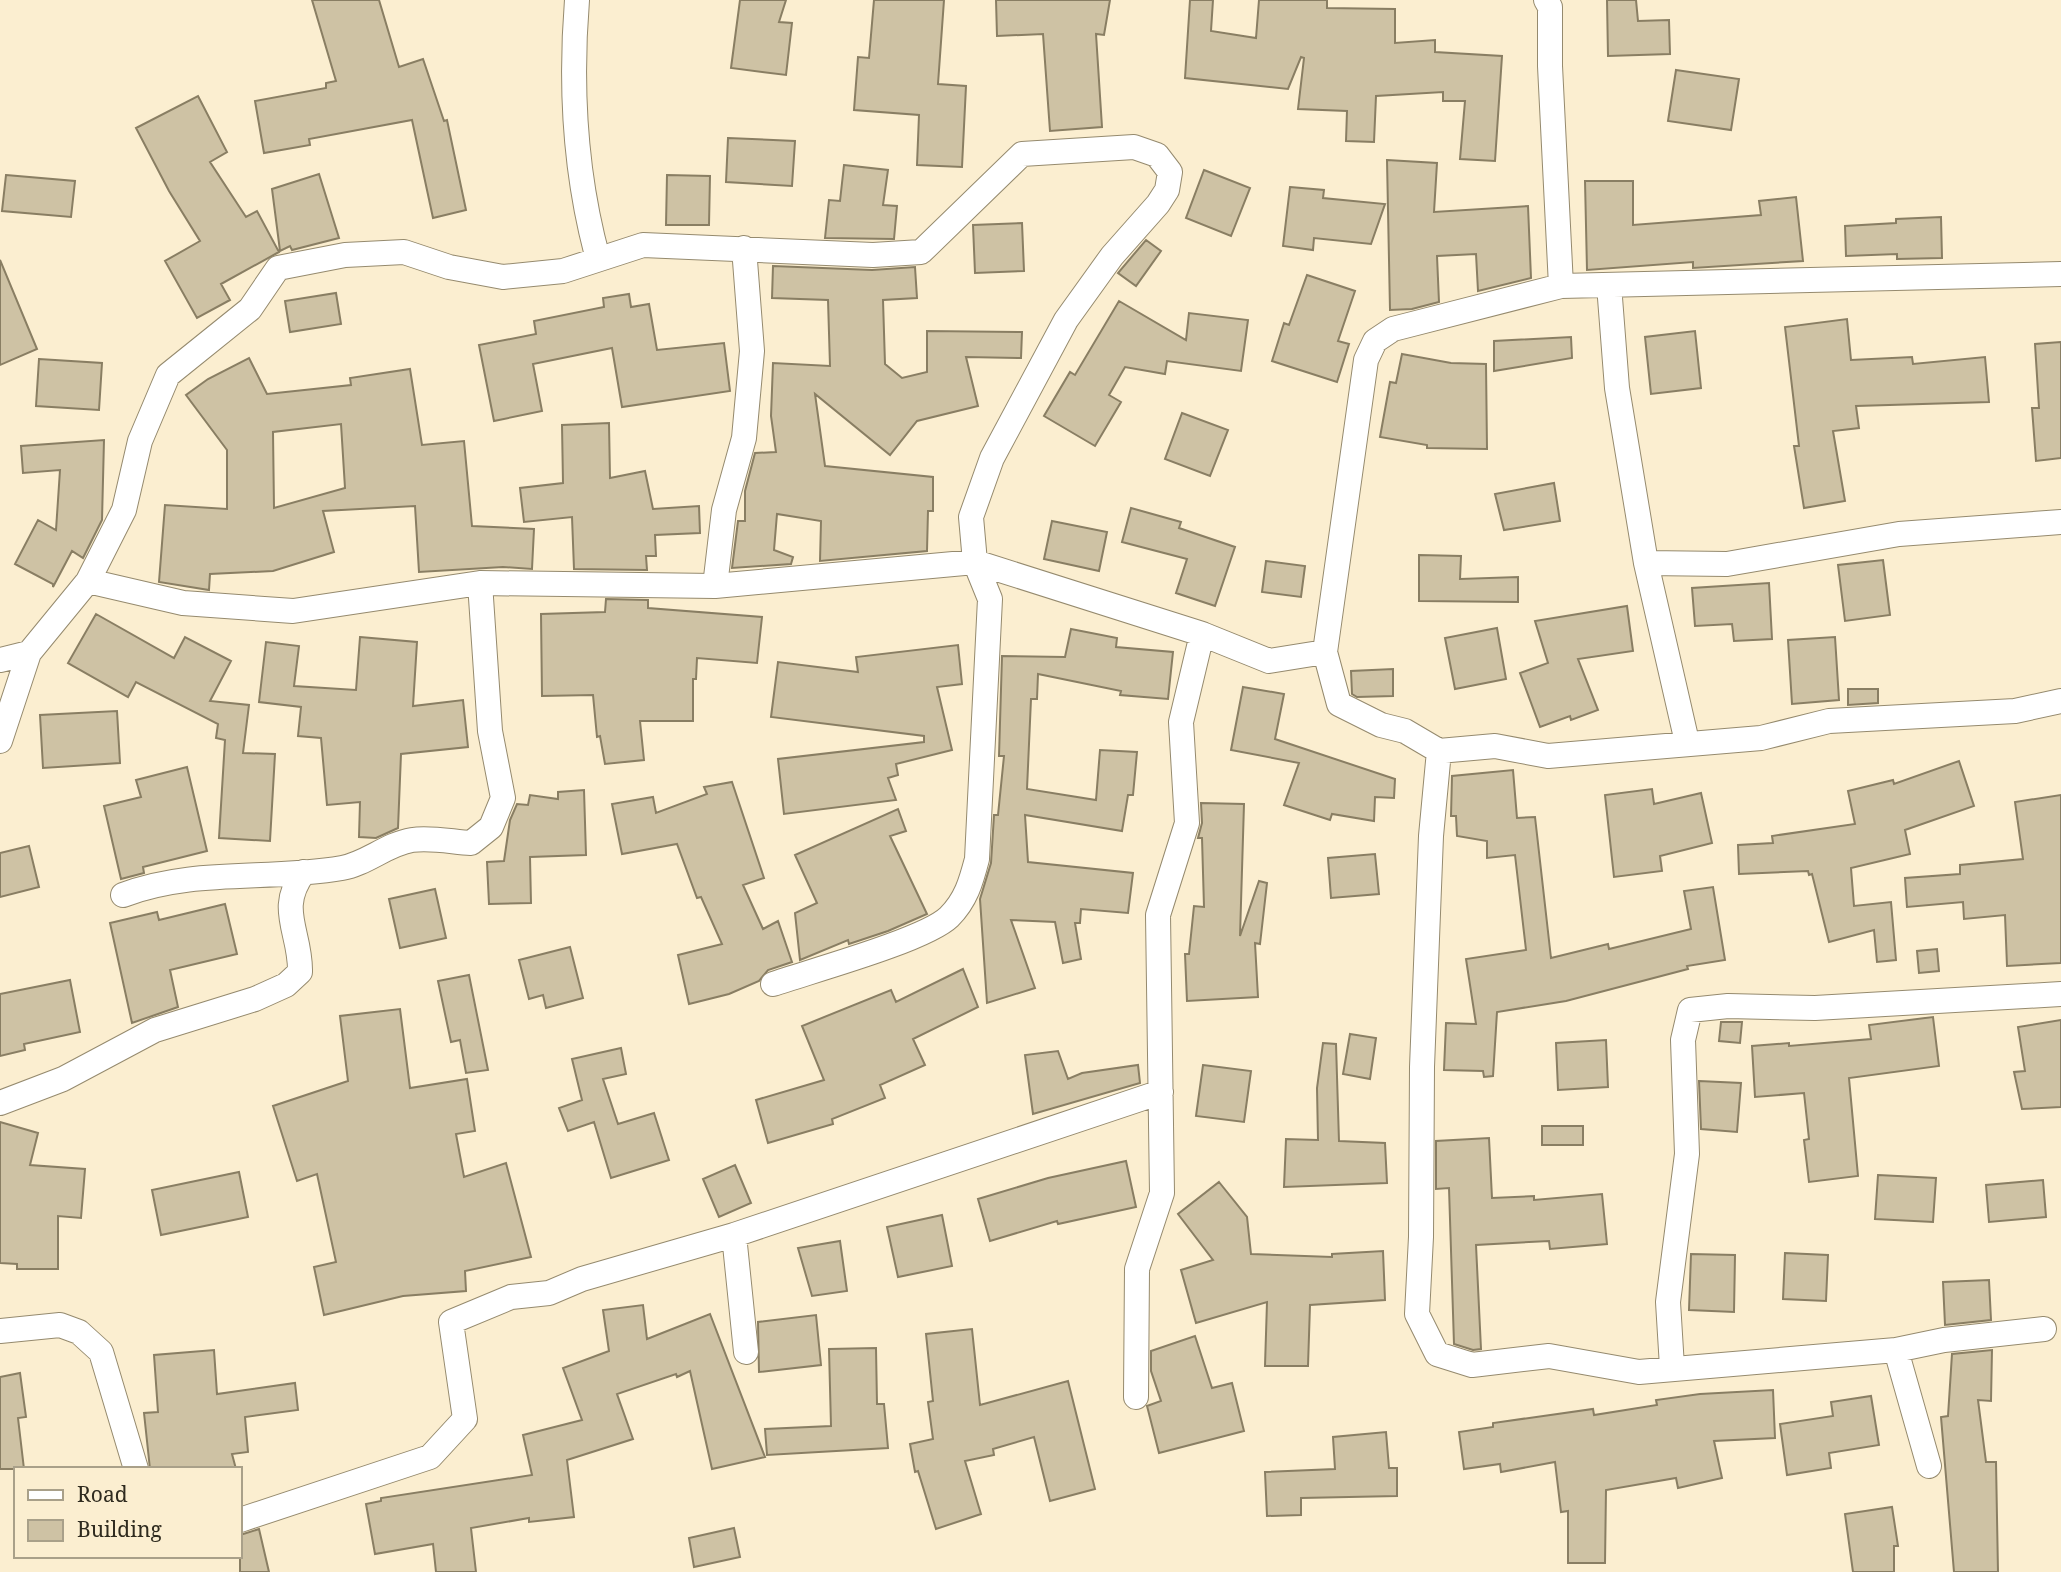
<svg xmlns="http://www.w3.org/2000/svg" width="2061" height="1572" viewBox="0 0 2061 1572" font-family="'Noto Serif',serif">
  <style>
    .building { fill: #cec2a4; stroke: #897e63; stroke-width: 2; fill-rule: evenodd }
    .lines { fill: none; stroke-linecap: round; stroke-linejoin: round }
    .minor-casing { stroke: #958a6e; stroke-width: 26 }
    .minor { stroke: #fff; stroke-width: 24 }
  </style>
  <rect width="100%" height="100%" fill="#fbeed0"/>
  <path class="building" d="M312 0H379L399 67 423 59 444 121 447 120 466 210 433 218 412 120 309 139 310 145 264 153 255 101 326 88V83L336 81Z
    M740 0H786L779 22 792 23 786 75 731 68Z
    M874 0H944L938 84 966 86 962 167 917 165 919 115 854 110 858 57 869 58Z
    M996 0H1110L1104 35 1096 34 1102 127 1050 131 1043 34 997 36Z
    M1190 0H1213L1211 31 1256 38 1259 0H1327V8L1395 9V43L1435 40V52L1502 56 1495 161 1460 159 1465 101H1443V92L1376 96 1374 142 1346 141 1347 111 1298 109 1304 58 1301 57 1288 89 1185 78Z
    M1607 0H1636L1638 21 1669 20 1670 54 1608 56Z
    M1676 70 1739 79 1731 130 1668 121Z
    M198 96 227 152 210 162 246 217 257 211 279 252 221 284 230 300 197 318 165 261 200 241 169 191 136 128Z
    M728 138 795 141 792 186 726 182Z
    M1387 160 1437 163 1434 212 1528 206 1531 278 1478 291 1476 254 1437 256 1439 302 1412 309 1390 310Z
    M844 165 888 170 883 205 897 206 894 239 825 238 829 200 840 201Z
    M1204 170 1250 188 1231 236 1186 218Z
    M319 174 339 238 292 250 290 246 280 251 272 189Z
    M6 175 75 181 71 217 2 211Z
    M667 175 710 176 709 225H666Z
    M1585 181H1633V225L1761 215 1759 201 1796 197 1803 261 1693 268V262L1587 270Z
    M1290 187 1324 190 1323 198 1385 204 1371 244 1314 238 1313 250 1283 246Z
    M1941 217 1942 258 1897 259V254L1846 256 1845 226 1896 223V219Z
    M1022 223 1024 271 975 273 973 225Z
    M1146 240 1161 251 1136 286 1118 273Z
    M0 260 37 349 0 365Z
    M773 266 872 270 915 267 917 298 883 300 885 364 902 378 927 372V331L1022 332 1021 358 966 357 978 406 917 421 890 455 815 394 825 466 933 477V511H928L927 551 820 561 821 521 777 514 774 550 793 557 791 564 732 568 738 521H745V491L755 453 776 452 771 416 773 363 830 366 828 300 772 298Z
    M1307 275 1355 291 1338 341 1349 344 1337 382 1272 361 1284 323 1289 325Z
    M336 293 341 324 290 332 285 301Z
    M629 294 631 307 649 304 657 350 724 343 730 391 622 407 612 348 533 364 542 411 494 421 479 345 536 334 534 321 604 307 603 298Z
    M1119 301 1186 340 1189 313 1248 320 1241 371 1167 361 1165 374 1125 367 1109 395 1121 402 1095 446 1044 416 1070 372 1075 375Z
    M1847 319 1851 360 1912 357 1913 364 1985 357 1989 402 1856 406 1859 428 1833 431 1845 501 1804 508 1794 446H1799L1785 327Z
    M1695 331 1701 388 1651 394 1645 337Z
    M1571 337 1572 358 1494 371V341Z
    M2061 342V458L2036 461 2032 408H2039L2035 344Z
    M1402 354 1451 363 1486 364 1487 449 1427 448V445L1380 437 1390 382 1396 383Z
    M249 358 267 394 351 385 350 378 410 369 422 445 464 441 472 526 534 529 532 569 503 567 419 572 415 506 323 511 334 552 273 571 210 574 209 590 159 582 165 505 227 509V450L186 395 208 379ZM341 424 345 488 274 508 273 432Z
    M39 359 102 363 99 410 36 406Z
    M1182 413 1228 430 1210 476 1165 459Z
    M609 423 610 478 645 471 653 509 699 506 700 533 655 535 656 556H646L647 570 574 569 572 517 524 522 520 488 563 483 562 425Z
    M104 440 102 520 83 558 72 551 53 587V584L15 564 38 520 56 530 60 470 23 473 21 446Z
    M1554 483 1560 521 1504 530 1495 494Z
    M1131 508 1181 522 1179 528 1235 547 1215 606 1176 593 1187 559 1122 542Z
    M1052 521 1107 532 1099 571 1044 559Z
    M1419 555 1461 556 1460 579 1518 577V602L1419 601Z
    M1883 560 1890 615 1845 621 1838 565Z
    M1266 561 1305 566 1301 597 1262 592Z
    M1769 583 1772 639 1734 641 1732 624 1695 626 1692 588Z
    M606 599 648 600V608L762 617 757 663 697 658 696 679H693V721H640L644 760 605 764 600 736 597 737 593 695 542 696 541 614 605 612Z
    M1627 606 1633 651 1578 659 1598 710 1571 720 1570 716 1540 727 1520 673 1548 663 1535 621Z
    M96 614 174 658 185 637 231 661 210 701 249 705 243 753 275 754 270 841 219 838 225 740 216 738 218 724 136 682 128 697 68 663Z
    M1497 628 1506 679 1455 689 1445 638Z
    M1071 629 1117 638 1116 647 1173 652 1168 699 1120 695 1121 691 1038 674 1037 699H1031L1027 789 1096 800 1100 750 1137 752 1133 795H1128L1122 831 1025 815 1028 862 1133 873 1128 913 1081 909 1080 923H1075L1081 959 1063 963 1055 922 1011 920 1035 988 987 1003 980 899 991 863 994 815H998L1004 756H999L1002 656 1065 657Z
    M360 637 417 642 413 706 463 700 468 747 401 754 398 828 376 838 359 837 360 802 327 805 321 738 298 736 301 707 259 702 266 642 299 646 294 686 356 690Z
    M1835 637 1839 700 1792 704 1788 640Z
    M958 645 962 684 937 687 952 750 896 764 898 775 888 778 896 800 784 814 778 759 924 742V736L771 717 778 662 858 672 856 657Z
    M1393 669V696L1357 697 1352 694 1351 671Z
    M1243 687 1284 694 1275 739 1395 779 1394 798 1375 797 1374 821 1332 814 1330 820 1284 805 1299 763 1231 750Z
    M1848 689H1878V703L1848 705Z
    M117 711 120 763 43 768 40 715Z
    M1959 761 1974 806 1905 830 1910 854 1851 868 1854 906 1891 902 1896 960 1877 962 1874 930 1829 942 1812 874 1809 875 1808 871 1739 874 1738 845 1773 843 1772 836 1855 824 1848 791 1893 780 1894 784Z
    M187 767 207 851 143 867 144 873 121 879 104 806 141 797 136 780Z
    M1513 770 1517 818 1535 817 1551 958 1608 944 1609 949 1691 929 1684 891 1713 887 1725 960 1687 966 1688 969 1566 1001 1497 1012 1493 1076 1484 1077 1483 1071 1444 1070 1446 1023 1476 1024 1466 959 1526 950 1515 855 1487 858V841L1457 836 1456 816H1451L1452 776Z
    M732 782 764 878 743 885 763 929 778 921 792 962 768 970 759 981 729 994 689 1004 678 955 722 944 701 897 697 898 677 844 622 854 612 804 653 797 656 813 707 794 704 787Z
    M1652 789 1654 804 1701 793 1712 843 1660 856 1662 871 1614 877 1605 795Z
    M584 790 586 855 530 857 531 903 489 904 487 862 504 861 510 820 517 804 528 805 530 795 558 799V792Z
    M2061 795V963L2007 966 2005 915 1964 919 1963 902 1907 907 1905 878 1960 874V865L2023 859 2015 802Z
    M1201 803 1244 804 1240 936 1259 881 1267 883 1260 944 1255 943 1258 997 1187 1001 1185 954H1189L1194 906 1204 907 1202 838H1198L1202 823Z
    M898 809 906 831 890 836 927 914 888 931 849 944 848 940 800 960 795 913 817 903 795 855Z
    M29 846 39 887 0 897V853Z
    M1375 854 1379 894 1331 898 1328 858Z
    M435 889 446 938 400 948 389 899Z
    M225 904 237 954 170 970 178 1007 132 1023 110 923 157 912 159 920Z
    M570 947 583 998 546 1008 543 995 529 999 519 960Z
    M1937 949 1939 971 1919 973 1917 951Z
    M963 969 978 1007 913 1039 925 1065 880 1085 885 1098 832 1119 833 1124 768 1143 756 1100 824 1080 802 1026 891 990 896 1002Z
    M469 975 488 1070 466 1073 460 1040 451 1042 438 981Z
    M70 980 80 1032 24 1044 25 1050 0 1056V994Z
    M400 1009 410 1088 467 1079 475 1131 456 1134 464 1177 506 1163 531 1257 465 1271 466 1291 403 1296 324 1315 314 1267 336 1262 317 1174 297 1181 273 1106 348 1081 340 1016Z
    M1933 1017 1939 1066 1849 1078 1858 1176 1809 1182 1804 1140 1809 1139 1804 1093 1755 1097 1752 1046 1789 1043V1046L1871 1039 1869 1025Z
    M2061 1020V1107L2022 1109 2014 1072 2025 1071 2018 1027Z
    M1721 1022H1742L1740 1043 1719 1041Z
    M1350 1034 1376 1038 1370 1079 1343 1074Z
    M1606 1040 1608 1087 1558 1090 1556 1043Z
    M1323 1043 1336 1044 1339 1141 1385 1143 1387 1183 1284 1187 1286 1139 1318 1140 1317 1088Z
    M621 1048 626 1074 603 1079 618 1124 654 1113 669 1160 611 1178 594 1122 568 1131 559 1108 582 1100 572 1059Z
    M1058 1051 1068 1079 1082 1073 1138 1065 1140 1083 1033 1114 1025 1055Z
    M1203 1065 1251 1071 1244 1122 1196 1116Z
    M1699 1081 1741 1083 1737 1132 1701 1129Z
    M0 1122 38 1133 30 1165 85 1169 81 1218 58 1216V1269H17V1264L0 1263Z
    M1542 1126H1583V1145H1542Z
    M1489 1138 1492 1198 1534 1196V1200L1602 1194 1607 1244 1550 1249 1549 1241 1476 1245 1481 1349 1473 1350 1454 1344 1449 1188 1436 1189V1141Z
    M1126 1161 1136 1207 1058 1224 1057 1221 990 1241 978 1199 1048 1178Z
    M735 1165 751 1203 719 1217 703 1179Z
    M239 1172 248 1217 161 1235 152 1190Z
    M1878 1175 1936 1178 1933 1222 1875 1219Z
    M2043 1180 2046 1217 1989 1222 1986 1185Z
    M1219 1182 1247 1217 1251 1254 1332 1257V1254L1383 1251 1385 1300 1310 1305 1308 1366H1265L1267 1302 1196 1323 1181 1270 1213 1260 1178 1214Z
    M942 1215 952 1266 898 1277 887 1227Z
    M840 1241 847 1291 812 1296 798 1248Z
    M1785 1253 1828 1255 1826 1301 1783 1299Z
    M1691 1254 1735 1255 1734 1312 1689 1310Z
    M1989 1280 1991 1320 1945 1325 1943 1282Z
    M643 1305 647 1339 710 1314 765 1457 712 1469 690 1371 677 1377 676 1374 617 1394 633 1439 567 1460 574 1517 529 1522V1518L471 1528 476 1572H436L433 1544 375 1554 366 1504 381 1501V1498L532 1475 523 1435 582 1420 563 1368 609 1351 603 1310Z
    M816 1315 821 1365 759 1372 758 1322Z
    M972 1329 980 1405 1068 1381 1095 1489 1050 1501 1034 1437 993 1449 994 1455 965 1461 981 1514 936 1529 918 1471 915 1472 910 1444 933 1439 928 1402 933 1401 926 1334Z
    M1195 1336 1212 1388 1232 1383 1244 1431 1159 1453 1147 1406 1161 1401 1151 1371V1351Z
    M876 1348 877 1404H884L888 1448 767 1455 765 1429 831 1426 829 1349Z
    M214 1350 217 1394 295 1383 298 1410 245 1417 248 1452 232 1454 236 1469H150L144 1413 158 1412 154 1355Z
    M1992 1350 1991 1401 1978 1400 1986 1462H1996L1998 1572H1954L1941 1417 1948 1416 1952 1354Z
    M20 1373 26 1417 18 1418 24 1469H0V1377Z
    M1773 1390 1775 1438 1714 1441 1722 1478 1678 1488 1676 1478 1606 1490 1605 1563H1568V1511L1561 1512 1555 1462 1501 1472 1500 1464 1464 1469 1459 1432 1493 1427V1423L1593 1409 1594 1415 1657 1405 1656 1400 1700 1394Z
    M1871 1396 1879 1445 1829 1453 1831 1468 1787 1475 1780 1424 1833 1416 1831 1402Z
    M1386 1432 1389 1468H1397V1496L1301 1498V1515L1267 1516 1265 1472 1335 1469 1333 1437Z
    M1892 1507 1898 1546H1894V1572H1853L1845 1514Z
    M734 1528 740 1557 694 1567 689 1538Z
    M259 1529 269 1572H240V1535Z"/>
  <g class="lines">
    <defs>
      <path id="minor" d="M577 0C570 87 575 175 598 259
        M1546 0 1550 7V66L1561 286
        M2061 274 1561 286 1393 329 1375 341 1366 360 1325 652 1339 704 1381 725 1405 731 1439 751 1495 746 1548 756 1761 738 1829 721 2015 711 2061 701
        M1609 285 1617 388 1646 563 1687 742
        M1646 563 1727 564 1899 534 2061 522
        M88 581 183 603 293 611 480 583 715 586 975 562 1202 634 1269 661 1325 652
        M715 586 724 510 744 438 752 351 744 248
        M0 660 29 653
        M0 741 29 653 88 581 124 510 140 441 168 375 250 309 278 268 345 255 404 252 449 267 503 277 563 271 643 245 873 255 921 252 1022 154 1134 147 1157 155 1170 172 1167 190 1158 204 1112 256 1066 320 992 458 971 517 975 562 990 599 977 859C971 882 966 900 949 917 925 940 811 971 773 984
        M1439 751 1431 836 1422 1067 1421 1237 1417 1314 1437 1354 1472 1365 1549 1356 1639 1372 1896 1350 1944 1340 2044 1329
        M123 895C194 868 268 881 342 868 366 864 387 844 412 840 430 837 453 842 471 843L491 827 503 798 490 731 480 583
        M0 1103 63 1079 155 1030 255 999 286 985 300 972C301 932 276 909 304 872
        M734 1235 746 1352
        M0 1331 60 1325 79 1332 101 1352 136 1469
        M1896 1350 1929 1466
        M1672 1367 1668 1302 1687 1154 1683 1040 1690 1010 1728 1006 1815 1008 2061 994
        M1136 1397 1137 1269 1162 1193 1158 915 1187 823 1181 722 1202 634
        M240 1520 430 1457 465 1419 451 1322 511 1297 549 1293 582 1279 734 1235 1161 1092"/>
    </defs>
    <use href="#minor" class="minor-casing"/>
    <use href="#minor" class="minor"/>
  </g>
  <rect x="14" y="1467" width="228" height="91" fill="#fbeed0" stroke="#a9a089" stroke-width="2"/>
  <rect x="28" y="1490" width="35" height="10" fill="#ffffff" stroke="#a9a089" stroke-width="2"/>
  <text x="77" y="1502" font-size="21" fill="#2f2b1f">Road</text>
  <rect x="28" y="1520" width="35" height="21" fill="#cec2a4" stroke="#a9a089" stroke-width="2"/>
  <text x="77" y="1537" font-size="21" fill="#2f2b1f">Building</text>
</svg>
